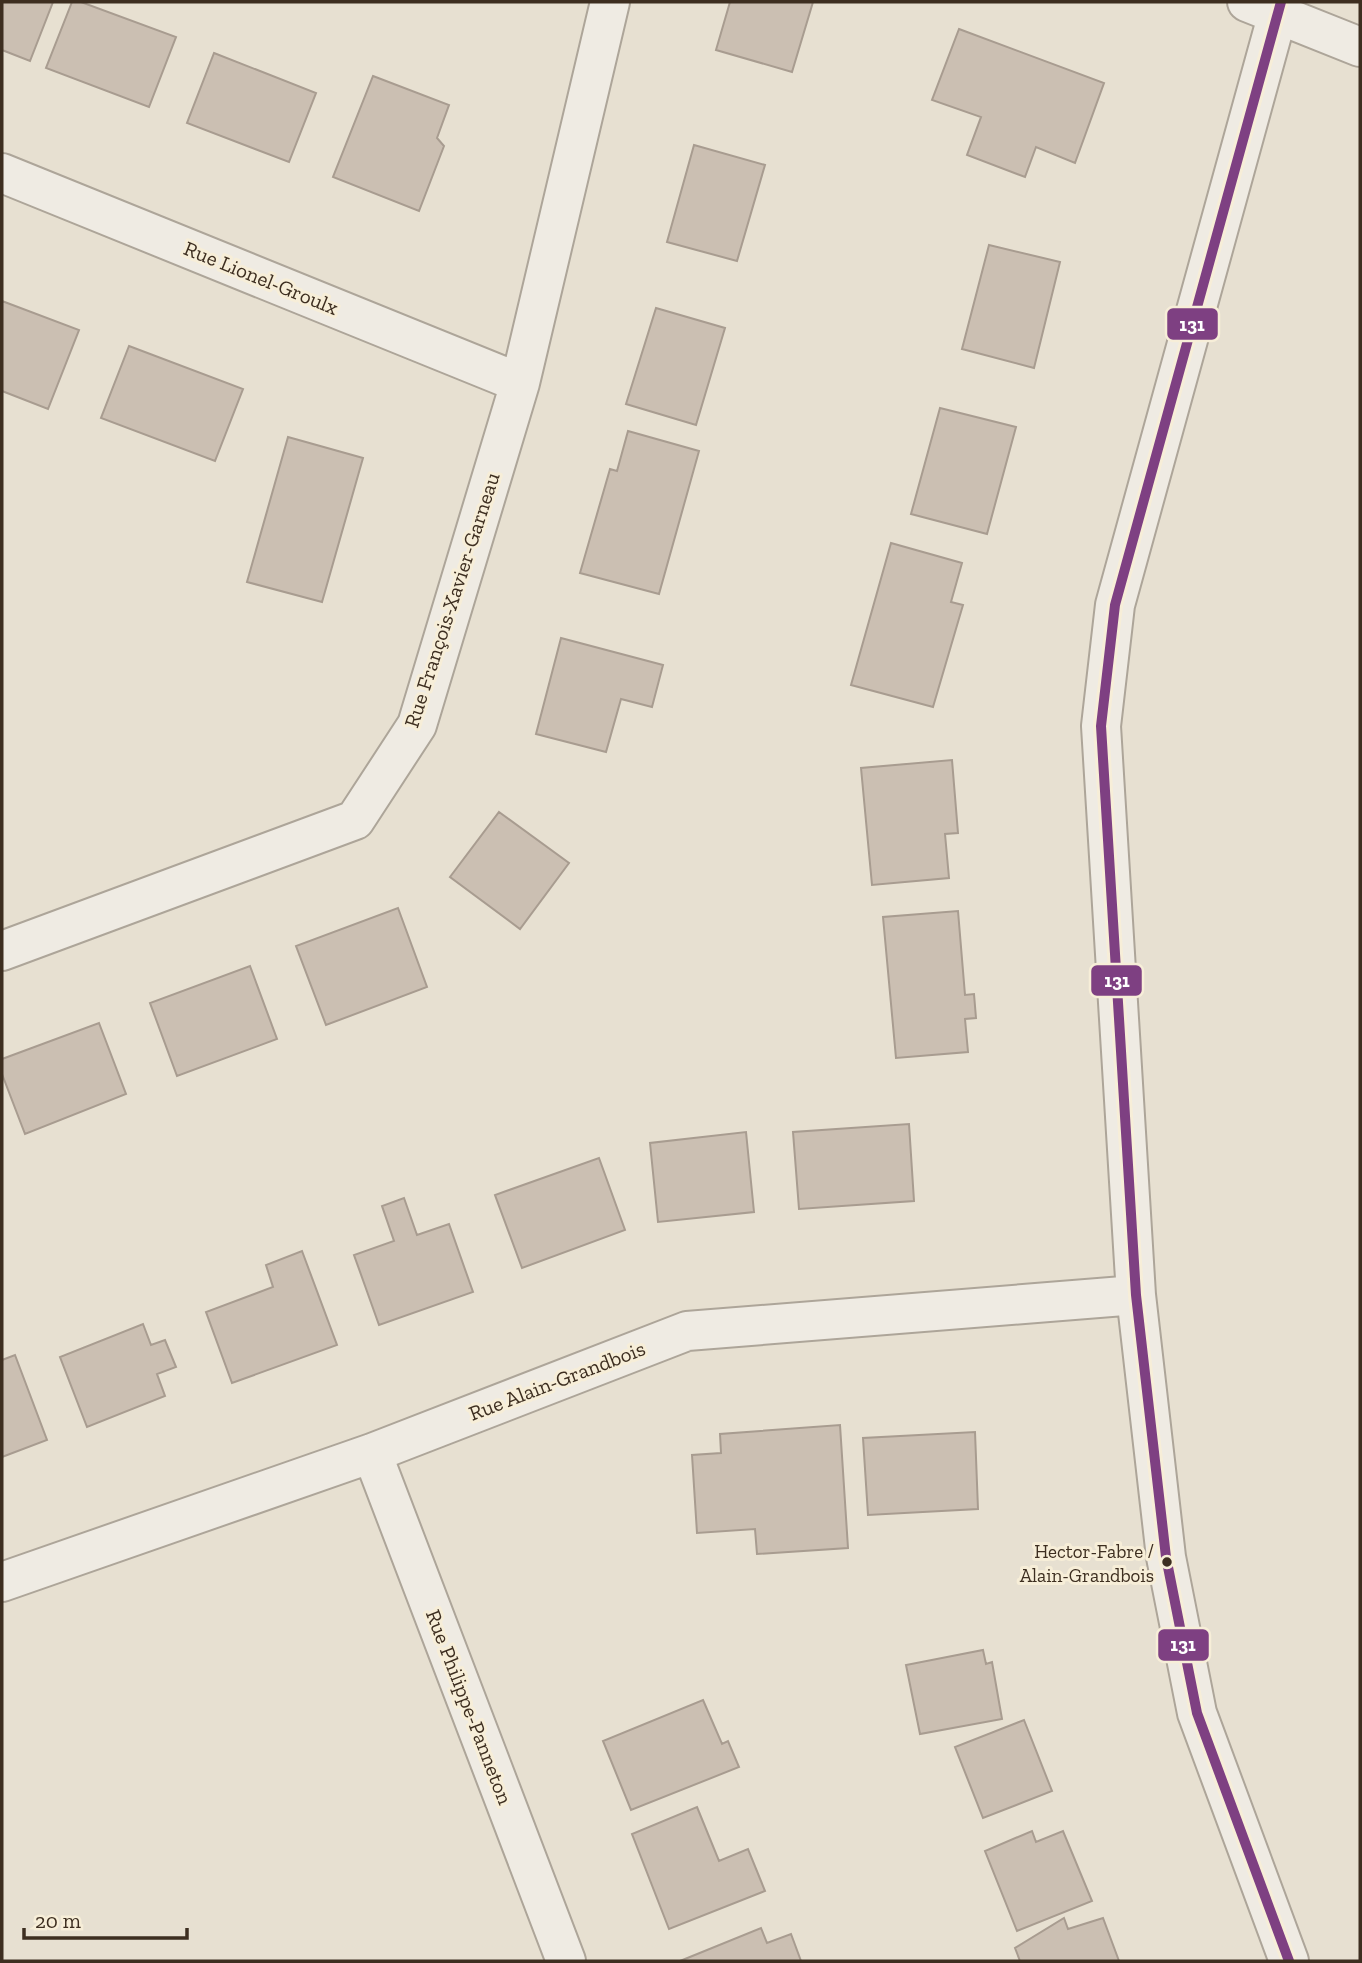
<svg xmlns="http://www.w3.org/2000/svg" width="1362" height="1963" viewBox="0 0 1362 1963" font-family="'Zilla Slab',serif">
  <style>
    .building { fill: #cbbfb2; stroke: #a89c90; stroke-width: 2 }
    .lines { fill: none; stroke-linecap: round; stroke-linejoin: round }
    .minor-casing { stroke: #ada599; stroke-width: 42 }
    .minor { stroke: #efebe3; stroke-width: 38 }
    .bus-1-casing { stroke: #f7eed8; stroke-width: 16 }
    .bus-1 { stroke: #7e4082; stroke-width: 10 }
    .bus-dot { fill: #3d2e20; stroke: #f7eed8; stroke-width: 2.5 }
    .labels { text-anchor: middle; stroke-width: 6; stroke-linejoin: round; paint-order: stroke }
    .bus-label { font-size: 19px; fill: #3d2e20; stroke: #f7eed8; text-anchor: end }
    .street-label { font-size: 21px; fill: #3d2e20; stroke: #f7eed8 }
    .line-badge { stroke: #f7eed8; stroke-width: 2.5 }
    .badge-label { font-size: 19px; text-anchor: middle; font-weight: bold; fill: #fff }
  </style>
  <rect width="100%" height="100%" fill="#e7e0d1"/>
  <path class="building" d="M2 2H53L30 61 2 50Z
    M72 2H81L176 37 149 107 46 68Z
    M730 2H813L792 72 716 50Z
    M959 29 1104 83 1075 163 1036 147 1025 177 967 155 981 117 932 100Z
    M214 53 316 93 289 162 187 123Z
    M373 76 449 105 437 138 444 146 419 211 333 177Z
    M694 145 765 165 737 261 667 242Z
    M989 245 1060 262 1034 368 962 349Z
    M2 301 79 330 48 409 2 391Z
    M656 308 725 328 696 425 626 404Z
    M129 346 243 389 215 461 101 418Z
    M940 408 1016 427 987 534 911 514Z
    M628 431 699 451 659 594 580 573 610 469 617 471Z
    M288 437 363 458 322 602 247 582Z
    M891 543 962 563 951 602 963 605 933 707 851 685Z
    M561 638 663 665 652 707 621 699 606 752 536 734Z
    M952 760 958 833 945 834 949 878 872 885 861 768Z
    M499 812 569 863 520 929 450 877Z
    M398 908 427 987 326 1025 296 946Z
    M958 911 965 995 974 994 976 1018 965 1019 968 1052 896 1058 883 917Z
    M250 966 277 1039 177 1076 150 1003Z
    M99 1023 126 1094 25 1134 2 1074V1059Z
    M909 1124 914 1201 799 1209 793 1132Z
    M746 1132 754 1212 658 1222 650 1143Z
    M599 1158 625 1230 522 1268 495 1195Z
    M404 1198 417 1235 449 1224 473 1292 379 1325 354 1255 394 1241 382 1206Z
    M302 1251 337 1345 232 1383 206 1312 273 1287 266 1265Z
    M143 1324 151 1345 165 1340 176 1367 157 1374 165 1396 87 1427 60 1357Z
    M15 1355 47 1440 2 1457V1360Z
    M840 1425 848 1548 757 1554 755 1529 697 1533 692 1455 721 1453 720 1434Z
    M975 1432 978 1509 868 1515 863 1438Z
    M983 1650 986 1664 992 1662 1002 1719 920 1734 906 1665Z
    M703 1700 722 1744 728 1741 739 1767 631 1810 603 1741Z
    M1024 1720 1052 1791 983 1818 955 1747Z
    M697 1807 719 1861 748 1849 765 1891 669 1929 632 1834Z
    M1032 1831 1036 1842 1063 1831 1092 1901 1017 1931 985 1851Z
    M1064 1918 1068 1929 1103 1918 1119 1961H1020L1015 1948Z
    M761 1928 767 1943 791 1934 801 1961H680Z"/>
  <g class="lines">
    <defs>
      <path id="minor" d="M1247 2 1360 47
        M1281 2 1115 605 1101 726 1136 1295 1166 1557 1197 1713 1289 1961
        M2 173 520 383
        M2 951 355 820 417 725 520 383 610 2
        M372 1453 566 1961
        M2 1582 372 1453 687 1331 1136 1295"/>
    </defs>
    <use href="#minor" class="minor-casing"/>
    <use href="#minor" class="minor"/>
    <defs>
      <path id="bus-1" d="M1281 2 1115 605 1101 726 1136 1295 1166 1557 1197 1713 1289 1961"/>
    </defs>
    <use href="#bus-1" class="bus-1-casing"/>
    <use href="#bus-1" class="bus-1"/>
  </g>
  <circle class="bus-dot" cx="1167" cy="1562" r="6"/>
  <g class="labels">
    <g class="bus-label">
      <text x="1154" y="1558">Hector-Fabre /<tspan x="1154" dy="24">Alain-Grandbois</tspan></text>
    </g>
    <g class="street-label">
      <text transform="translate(261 278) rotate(22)" y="7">Rue Lionel-Groulx</text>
      <text transform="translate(452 600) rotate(-72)" y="7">Rue François-Xavier-Garneau</text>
      <text transform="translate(557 1381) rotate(-21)" y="7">Rue Alain-Grandbois</text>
      <text transform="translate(469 1707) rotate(69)" y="7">Rue Philippe-Panneton</text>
    </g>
  </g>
  <g class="line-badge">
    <rect x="1166" y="307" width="53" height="34" rx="7" fill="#7e4082"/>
    <rect x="1090" y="964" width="53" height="33" rx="7" fill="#7e4082"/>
    <rect x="1157" y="1628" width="53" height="34" rx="7" fill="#7e4082"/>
  </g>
  <g class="badge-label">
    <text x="1192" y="331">131</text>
    <text x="1117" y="987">131</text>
    <text x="1183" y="1651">131</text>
  </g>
  <rect width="1362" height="1963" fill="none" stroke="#3d2e20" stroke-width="7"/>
  <path d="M24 1928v10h163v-10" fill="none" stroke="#3d2e20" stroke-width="3.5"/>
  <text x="35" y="1928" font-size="21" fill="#3d2e20" stroke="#f7eed8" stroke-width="5" paint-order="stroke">20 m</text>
</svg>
